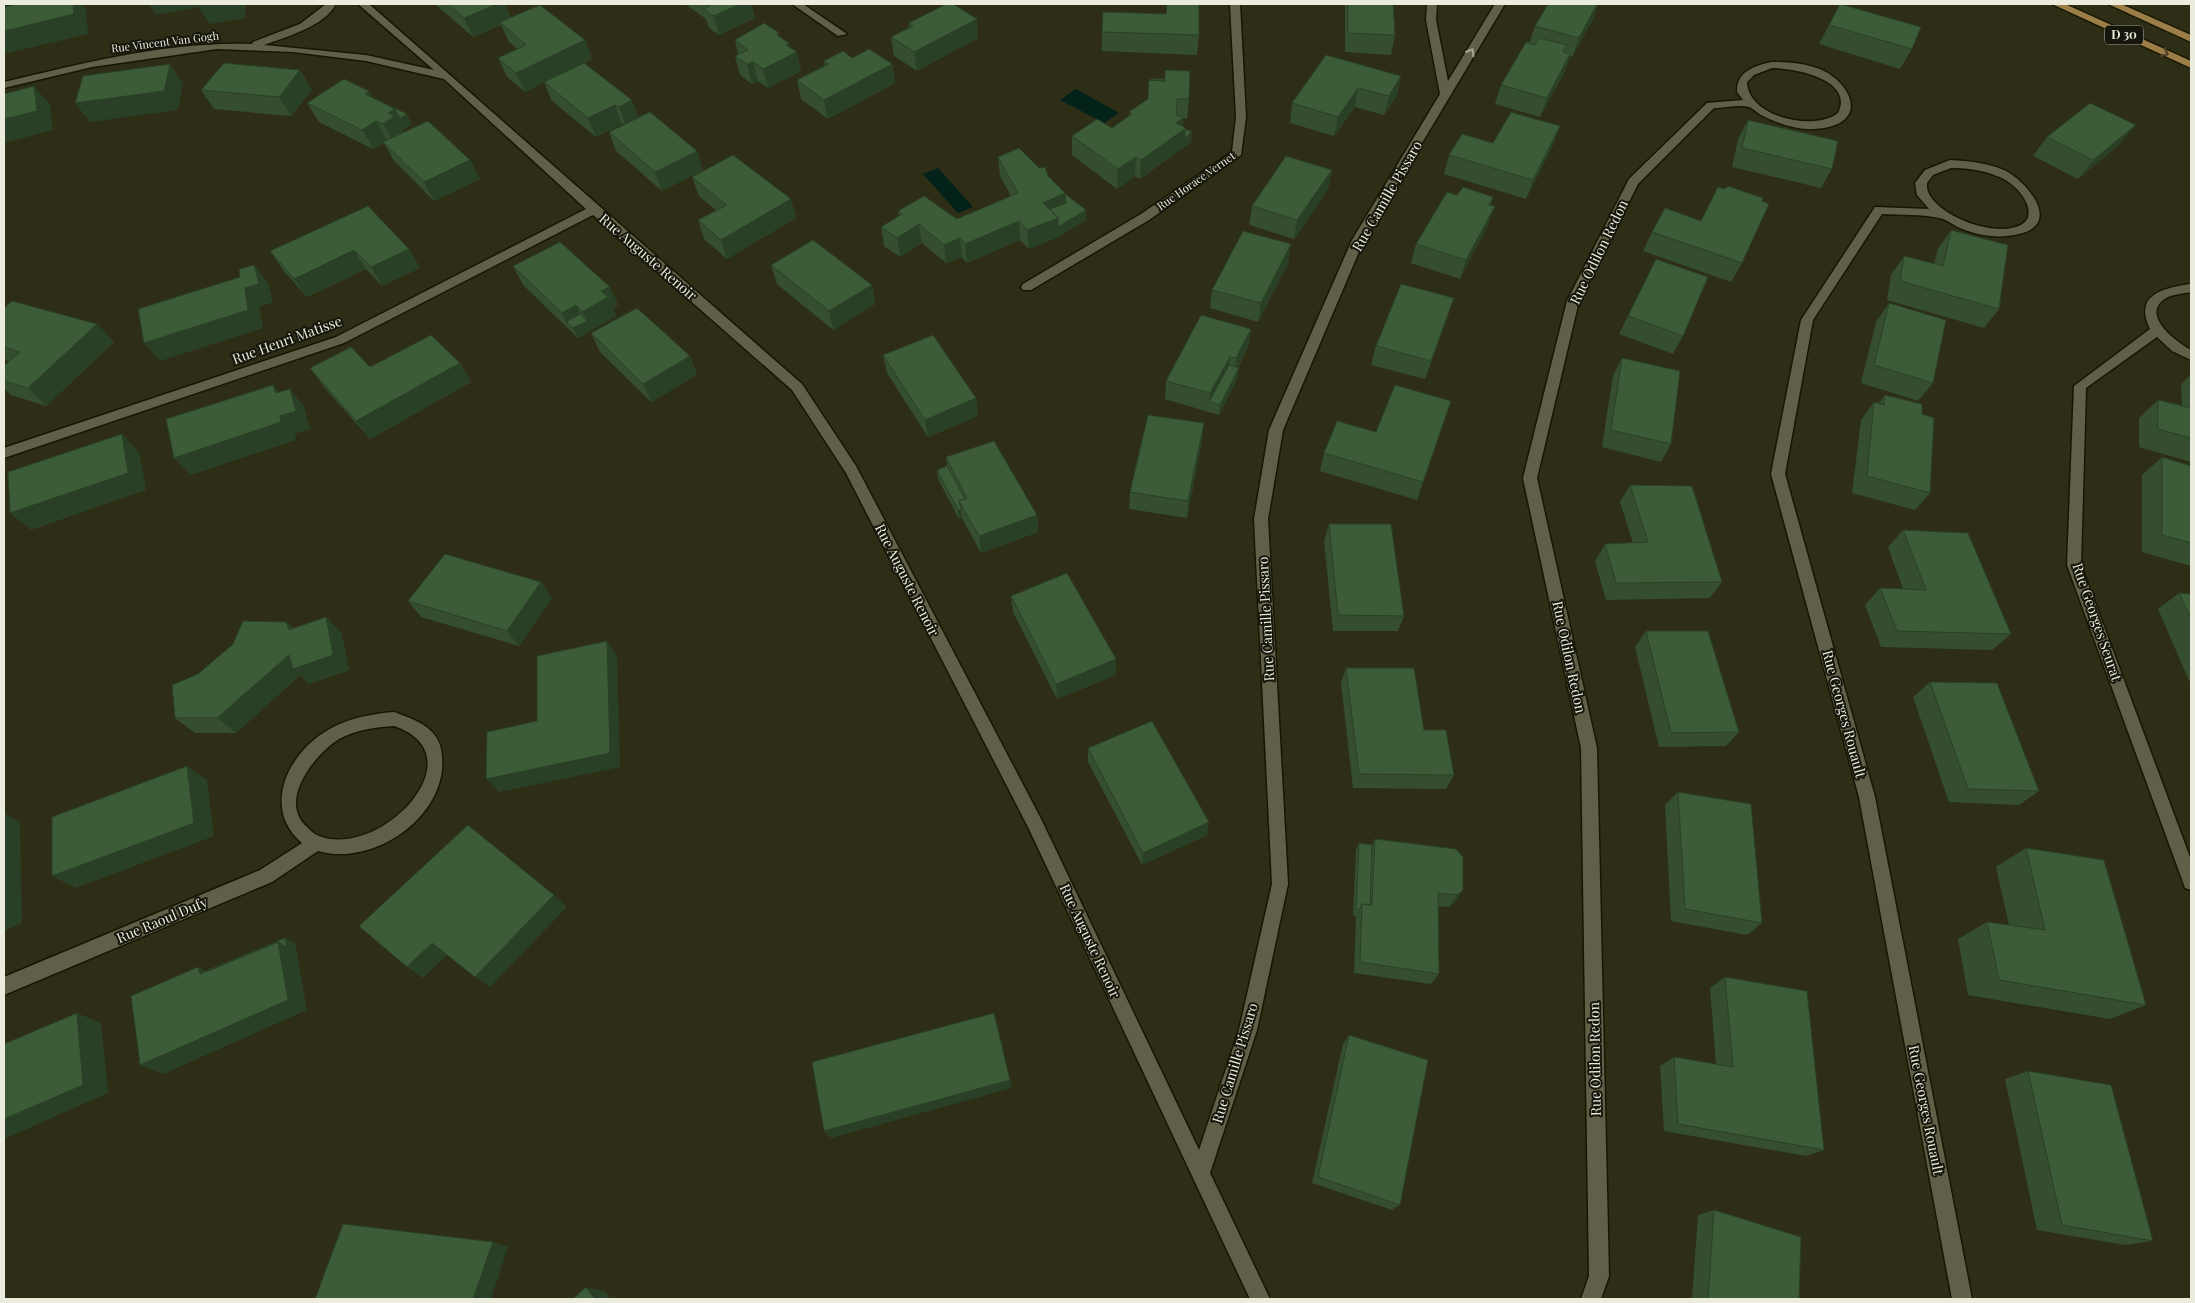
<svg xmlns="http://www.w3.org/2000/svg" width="2195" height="1303" viewBox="0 0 2195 1303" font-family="'Playfair Display',serif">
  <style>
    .water { fill: #02221a }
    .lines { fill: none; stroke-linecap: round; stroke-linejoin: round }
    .minor-casing { stroke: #171602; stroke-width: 3 }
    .major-casing { stroke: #171602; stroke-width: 3 }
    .minor { fill: #606048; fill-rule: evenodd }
    .major { fill: #9b7d47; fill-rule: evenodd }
    .wall { fill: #344e2f }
    .shaded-wall { fill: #2a4026 }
    .building { fill: #3c5b37; stroke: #2a4026 }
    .oneway { stroke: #a6a693 }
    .oneway2 { stroke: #4b3f24 }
    .labels { text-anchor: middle; stroke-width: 4; stroke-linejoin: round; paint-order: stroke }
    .far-street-label { font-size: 11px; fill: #ebecde; stroke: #16160c }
    .shield { fill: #16160c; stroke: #abac9f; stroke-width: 1 }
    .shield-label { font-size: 12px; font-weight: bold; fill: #ebecde }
    .street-label { font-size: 14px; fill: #ebecde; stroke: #16160c }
  </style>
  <rect width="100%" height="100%" fill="#2e2e17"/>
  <path class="water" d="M1076 89 1119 113 1104 123 1060 100Z
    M938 168 973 207 958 213 923 174Z"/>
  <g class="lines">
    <defs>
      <path id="minor" d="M326 4H336C325 26 286 37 264 45L366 55 434 70 358 4H369L802 384 856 466 1041 819 1199 1150 1239 1030 1272 884 1254 519 1269 430 1352 240 1440 94 1426 20 1427 4H1437L1436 20 1448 81 1495 4H1505L1364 240 1283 430 1268 519 1288 884 1257 1030 1210 1173 1270 1299H1250L1029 829 846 473 792 390 593 215 344 343 4 458V448L336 337 586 209 444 79 366 61 293 52 217 49 92 67 4 88V82C84 63 169 41 252 44L253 42 300 24Z
        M792 4H803L847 34 838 36Z
        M1230 4H1240L1246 117 1241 155 1149 220 1031 290H1023L1021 287 1023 284 1141 214 1232 152 1236 117Z
        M1771 62C1789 62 1807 63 1824 71 1853 86 1866 121 1824 128 1802 132 1781 125 1761 115 1757 113 1753 108 1749 107 1740 104 1723 108 1714 108L1638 184 1579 301 1537 478 1597 748 1609 1276 1601 1299H1581L1589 1276 1581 748 1523 478 1567 301 1629 179 1707 103 1743 100 1737 92C1736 72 1754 66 1771 62ZM1772 68C1793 68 1855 79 1838 113 1814 132 1748 117 1747 82L1754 75Z
        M1950 160C1969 161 1989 163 2006 171 2028 183 2062 224 2019 234 1999 239 1979 236 1960 228 1953 225 1946 219 1939 218 1922 214 1900 215 1882 214L1813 320 1785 474 1875 797 1972 1299H1952L1859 797 1771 474 1801 320 1875 207 1929 209 1917 195 1915 183 1925 170ZM1951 168C1979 168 2015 175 2027 204 2029 210 2030 217 2025 222 2003 241 1941 218 1929 194 1927 191 1927 187 1927 183L1933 175Z
        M2191 284V292C2182 294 2169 294 2162 301 2143 318 2178 343 2191 350V360L2172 351 2157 337 2086 388 2081 565 2191 860V890L2185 888 2183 882 2067 565 2074 386 2150 329C2133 294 2164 288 2191 284Z
        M394 712C407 717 421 721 431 731 442 741 443 756 442 770 436 824 369 866 318 851L272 882 4 995V977L260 870 302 843C261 808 288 753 328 730 348 718 371 714 394 712ZM394 726C480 755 381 860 319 836 314 834 310 830 307 827 277 801 315 754 339 739 356 730 375 727 394 726Z"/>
      <path id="major" d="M2052 4H2065L2191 61V68Z
        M2108 4H2121L2191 35V42Z"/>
    </defs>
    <use href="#minor" class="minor-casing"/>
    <use href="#major" class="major-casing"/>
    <use href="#minor" class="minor"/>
    <use href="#major" class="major"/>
  </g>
  <path class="wall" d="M435 4H505L511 18 585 40 592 59 585 63 639 117 697 151 703 170 662 191 616 151 609 132 624 125 622 124 596 137 552 101 544 82 525 92 507 77 498 58 517 49 509 42 501 25 473 37Z
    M685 4H751L755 18 719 35 709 28 706 19Z
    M1345 4H1393L1395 35 1391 55 1345 52Z
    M1840 4 1912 49 1900 69 1819 44Z
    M1594 17 1572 57 1570 56 1564 73 1540 117 1495 104 1501 85 1529 43 1535 26Z
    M909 23 978 38 917 71 894 56 891 37 909 27Z
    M778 32 779 36 790 47 797 52 801 71 768 88 758 81 752 84 740 75 735 56 738 54 735 40Z
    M1102 32 1199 35 1197 55 1102 51Z
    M1326 55 1397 96 1384 115 1355 107 1334 136 1290 123 1292 103Z
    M852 58 892 64 895 83 828 119 801 99 797 80 825 65 824 61Z
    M300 70 312 90 291 116 214 109 201 90Z
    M1149 80 1189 99 1187 119 1183 118V127L1185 129 1191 142 1140 179 1135 176 1117 189 1072 155V136L1112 128 1129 116V112L1148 99Z
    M369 91 373 98 412 124 402 130 404 132 470 160 480 179 434 201 394 161 384 143 373 149 319 122 307 103Z
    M1748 120 1832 169 1821 188 1732 167 1738 139Z
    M1560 126 1553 145 1526 199 1444 174 1449 155Z
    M2047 137 2120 144 2078 179 2033 156Z
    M998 157 1048 176 1065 193 1086 210V220L1058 237 1029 249 1020 240 967 263 962 257 946 263 922 243 900 257 884 246 881 227 899 216 898 211 957 219 1011 196 1000 176Z
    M1332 170 1328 189 1294 239 1249 225 1252 206Z
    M692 177 796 218 727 259 704 239 698 220 716 210 699 196Z
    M1457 195 1493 197 1491 205 1488 225 1460 279 1411 263 1416 244Z
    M1951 230 1999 309 1984 328 1887 300 1891 275 1904 256 1934 264 1938 249Z
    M1652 232 1742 263 1731 282 1643 251Z
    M1291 244 1288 263 1258 322 1210 308 1212 290Z
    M409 249 420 268 382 286 366 269 307 297 283 270 270 251Z
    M1656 259 1683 336 1673 354 1619 334Z
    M771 265 872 285 875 304 833 330 777 284Z
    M513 266 610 287 618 305 613 308 616 316 578 338 523 285Z
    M1889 303 1933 383 1918 401 1861 383 1876 322Z
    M4 308 97 324 114 342 46 406 11 395 4 388V366L9 361 4 360Z
    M1448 316 1425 379 1371 365 1376 346Z
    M1251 329 1248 347 1238 368V377L1219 415 1165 399 1166 381Z
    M591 333 690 356 697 375 651 402 600 352Z
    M883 355 976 398 978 416 928 437 887 373Z
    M1622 358 1671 444 1661 462 1602 447 1613 376Z
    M460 363 471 382 370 439 324 387 310 368Z
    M2191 375V462L2139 447V418L2158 400 2182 405 2181 384Z
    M1885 395 1922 414 1930 493 1915 510 1852 493 1861 420 1874 402 1879 403Z
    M1451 401 1417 500 1320 471 1324 453Z
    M1202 441 1187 518 1129 509 1130 492Z
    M946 457 1037 515 1038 532 981 553 962 518 959 519 938 479 937 470 947 466Z
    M2162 457 2191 466V566L2142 552V475Z
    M1630 485 1722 582 1710 598 1606 600 1595 561 1605 544 1633 543 1620 502Z
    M1329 524 1404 616 1398 631H1333L1324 541Z
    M1903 530 2011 634 1992 650 1881 647 1865 605 1880 588 1903 589 1888 547Z
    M541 582 552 598 519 646 421 617 408 601Z
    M2179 593 2191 594V685L2158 609Z
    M1011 596 1116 675 1057 699 1013 612Z
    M326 617 341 633 349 670 309 684 300 675 236 733H195L175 718 198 674 286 622 293 628Z
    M1646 631 1739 732 1726 746 1659 747 1635 647Z
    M1346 668 1454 775 1446 789 1353 788 1341 683Z
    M1930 682 2039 791 2019 805 1949 802 1913 697Z
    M1088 748 1207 835 1142 865 1088 762Z
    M1678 792 1762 923 1747 935 1671 921 1665 805Z
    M1375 839 1463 890 1455 902 1449 907 1438 906 1439 974 1431 984 1354 973 1356 916 1353 915 1356 850 1359 843 1372 845Z
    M2026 848 2146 1005 2110 1019 1968 995 1958 939 1987 922 2009 925 1996 867Z
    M1725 977 1824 1150 1806 1156 1664 1131 1660 1066 1674 1057 1716 1064 1710 988Z
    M1349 1035 1400 1205 1392 1210 1312 1183 1343 1044Z
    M2028 1071 2153 1241 2125 1245 2037 1230 2005 1079Z
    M1714 1210 1799 1299H1692L1698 1215Z"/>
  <path class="shaded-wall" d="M73 4H81L86 10 88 34 4 54V31Z
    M149 4H246L245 18 210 24 199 7 156 15Z
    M497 4H505L512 20 500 22 501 25 473 37 464 18Z
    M740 4H751L755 18 719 35 714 16Z
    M1597 4H1598L1594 17 1572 57 1579 38Z
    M977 19 978 38 917 71 914 52Z
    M585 40 592 59 525 92 516 73Z
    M789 43 792 55 797 52 801 71 768 88 763 69 786 45Z
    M1570 54 1564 73 1540 117 1547 98Z
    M753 62 758 81 752 84 747 64Z
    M170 64 183 84 178 110 90 122 75 103Z
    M892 64 895 83 828 119 824 100Z
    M300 70 312 90 291 116 279 97Z
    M1401 76 1397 96 1384 115 1389 96Z
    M34 86 50 105 53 130 4 143V119Z
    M1358 88 1355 107 1334 136 1338 117Z
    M369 91 378 108 365 94Z
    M632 100 639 119 626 126 619 107Z
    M615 105 622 124 596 137 588 118Z
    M395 109 407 114 412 124 402 130 406 135 394 143 383 124 388 113Z
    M1183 118 1182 130 1186 128 1185 138 1192 132 1191 142 1140 179 1141 160 1176 123Z
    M376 121 387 140 373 149 362 130Z
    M2136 125 2120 144 2078 179 2093 160Z
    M1560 126 1553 145 1526 199 1533 180Z
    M697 151 703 170 662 191 655 172Z
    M1136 157 1135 176 1117 189 1118 169Z
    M470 160 480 179 434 201 424 182Z
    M1332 170 1328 189 1294 239 1297 220Z
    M1065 193 1066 212H1044L1043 203Z
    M791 199 796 218 727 259 721 240Z
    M1495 206 1488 225 1460 279 1466 260Z
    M1086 210V220L1058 237 1029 249 1027 230 1058 218Z
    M1019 221 1020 240 967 263 965 244Z
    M919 224 922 243 900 257 897 238Z
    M960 238 962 257 946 263 944 245Z
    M1291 244 1288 263 1258 322 1261 303Z
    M409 249 420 268 382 286 371 267Z
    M354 250 366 269 307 297 294 279Z
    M254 265 268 283 273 302 259 307 263 328 160 361 144 343 245 288Z
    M872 285 875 304 833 330 829 311Z
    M610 287 618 305 613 308 616 316 578 338 573 328 566 322 562 313 576 305 584 322 587 321 582 312 601 291Z
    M1454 298 1448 316 1425 379 1431 361Z
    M97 324 114 342 46 406 28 388Z
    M1251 329 1248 347 1234 376 1236 358Z
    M690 356 697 375 651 402 643 384Z
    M1230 357 1228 375 1209 402 1210 393Z
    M460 363 471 382 370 439 356 421Z
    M1239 368 1238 377 1219 415 1220 405Z
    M273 385 288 403 276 393Z
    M290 389 304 407 310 429 295 434 296 440 191 475 174 458Z
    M976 398 978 416 928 437 925 420Z
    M1204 423 1202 441 1187 518 1188 501Z
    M122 434 139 452 146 490 31 530 10 513Z
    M961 509 962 518 959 519 958 510Z
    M1037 515 1038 532 981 553 979 536Z
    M541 582 552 598 519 646 507 631Z
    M326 617 341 633 349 670 309 684 300 675 236 733 217 718Z
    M286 622 303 638 289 630Z
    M607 641 617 656 620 767 499 792 486 779Z
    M1116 659V675L1057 699 1056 684Z
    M187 766 207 780 214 836 76 888 52 876Z
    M4 813 20 822 22 923 4 931Z
    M1209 822 1207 835 1142 865 1143 853Z
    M1463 890 1455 902 1449 907 1457 895Z
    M554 895 567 907 490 987 475 977Z
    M285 938 295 943 297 953 307 1010 163 1074 140 1065 200 974 198 967 217 977Z
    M432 943 448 954 423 978 407 967Z
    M77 1013 101 1023 108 1093 4 1139V1119Z
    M997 1022 1012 1088 831 1138 824 1131Z
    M493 1242 508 1247 491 1299H473Z
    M586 1287 605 1291 611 1299H595Z"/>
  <path class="building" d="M18 4H73L74 14 4 31V7Z
    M448 4H497L464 18Z
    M707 4H740L714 16 703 9 710 6Z
    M946 4H953L977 19 914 52 891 37 913 26 909 23Z
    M1167 4H1199V35L1102 32 1103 12 1166 14Z
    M1348 4H1393L1395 35 1348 33Z
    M1548 4H1597L1579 38 1535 26Z
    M1840 4 1921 27 1912 49 1829 25Z
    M540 5 585 40 516 73 498 58 526 45 500 22Z
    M764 23 778 32 777 35 789 43 786 45 797 52 763 69 753 62 747 64 735 56 748 50 735 40Z
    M1539 38 1567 45 1563 52 1570 54 1547 98 1501 85 1526 42 1535 45Z
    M869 49 892 64 824 100 797 80 829 64 824 61 843 51 852 58Z
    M1326 55 1401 76 1389 96 1358 88 1338 117 1292 103Z
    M224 63 300 70 279 97 201 90Z
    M584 63 632 100 619 107 615 105 588 118 544 82Z
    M170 64 164 91 75 103 83 76Z
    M1165 70 1190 71 1189 99H1177L1176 115 1183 118 1176 123 1186 128 1141 160 1136 157 1118 169 1072 136 1097 119 1112 128 1132 114 1129 112 1148 99 1149 80 1165 81Z
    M344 79 369 91 365 94 395 109 388 113 395 116 383 124 376 121 362 130 307 103Z
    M1150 79H1165V81L1150 80Z
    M34 86 37 111 4 119V94Z
    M376 99 407 114 400 118 395 109Z
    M2090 103 2136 125 2093 160 2047 137Z
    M650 112 697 151 655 172 609 132Z
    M1511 112 1560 126 1533 180 1449 155 1462 134 1493 143Z
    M1748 120 1838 141 1832 169 1742 148Z
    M428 121 470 160 424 182 383 142Z
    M1185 129 1192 132 1185 138Z
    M1019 148 1039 168 1045 167 1048 176 1065 193 1043 203 1058 218 1027 230 1019 221 965 244 960 238 944 245 919 224 897 238 881 227 902 214 898 211 924 196 957 219 1018 193 998 157Z
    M733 155 791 199 721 240 698 220 727 205 692 177Z
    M1286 156 1332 170 1297 220 1252 206Z
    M1728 186 1763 198 1762 201 1769 204 1742 263 1652 232 1665 208 1701 221 1718 187 1725 189Z
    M1463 187 1493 197 1489 205 1495 206 1466 260 1416 244 1447 192 1457 195Z
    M1065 194 1086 210 1058 227V218L1050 209 1066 203Z
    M368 206 409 249 371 267 354 250 294 279 270 251Z
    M1951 230 2008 245 1999 309 1900 281 1904 256 1943 266Z
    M1243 231 1291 244 1261 303 1212 290Z
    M813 240 872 285 829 311 771 265Z
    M560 242 610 287 601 291 608 297 582 312 576 305 562 313 513 266Z
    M1656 259 1708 277 1683 336 1628 316Z
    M254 265 259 284 245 288 248 310 144 343 138 309 240 277 239 269Z
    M1401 284 1454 298 1431 361 1376 346Z
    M12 301 97 324 28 388 4 381V366L20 352 4 347V308Z
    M1889 303 1946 320 1933 383 1874 365Z
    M637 308 690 356 643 384 591 333Z
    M580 314 587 321 573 328 566 322Z
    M1201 315 1251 329 1236 358 1230 357 1210 393 1166 381Z
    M431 335 460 363 356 421 310 368 351 347 370 367Z
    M933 335 976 398 925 420 883 355Z
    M1622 358 1680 371 1671 444 1611 430Z
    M1229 365 1239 368 1220 405 1209 402Z
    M273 385 276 393 290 389 296 411 280 416 281 422 174 458 166 419Z
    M1395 385 1451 401 1423 482 1324 453 1337 421 1376 432Z
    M1885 395 1922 404V414L1934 418 1930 493 1867 476 1874 402 1884 405Z
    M2158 400 2191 408V438L2158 429Z
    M1148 415 1204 423 1188 501 1130 492Z
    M122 434 128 473 10 513 8 472Z
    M994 441 1037 515 979 536 959 501 967 498 946 457Z
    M2162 457 2191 466V543L2162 535Z
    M947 466 965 499 959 501 961 509 958 510 937 470Z
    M1630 485 1692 486 1722 582 1616 583 1605 544 1648 542Z
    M1329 524H1391L1404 616 1338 615Z
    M1903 530 1968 533 2011 634 1897 631 1880 588 1926 590Z
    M445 554 541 582 507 631 408 601Z
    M1067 573 1116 659 1056 684 1011 596Z
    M2179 593 2191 594V619Z
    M326 617 333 655 293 669 289 655 217 718H175L172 685 198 674 233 644 243 621 286 622 289 630Z
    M1646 631H1708L1739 732 1671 733Z
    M607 641 610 753 486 779 487 732 537 721V656Z
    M1346 668H1414L1424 730H1446L1454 775 1359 774Z
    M1930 682 1997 683 2039 791 1968 789Z
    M1152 721 1209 822 1143 853 1088 748Z
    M187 766 194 823 52 876V817Z
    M1678 792 1751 804 1762 923 1685 909Z
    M468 825 554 895 475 977 432 943 407 967 359 926Z
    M1375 839 1456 849 1463 857V890L1457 895 1438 893 1439 974 1360 962 1362 904 1372 905Z
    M1359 843 1372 845 1370 905 1362 904 1359 910H1356Z
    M2026 848 2104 860 2146 1005 1999 980 1987 922 2045 930Z
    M285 938 287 947 278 942 208 971V970Z
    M278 942 288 1000 140 1065 131 996 198 967 200 974Z
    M1725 977 1807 991 1824 1150 1678 1124 1674 1057 1733 1067Z
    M77 1013 83 1085 4 1119V1044Z
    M994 1013 1010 1080 824 1131 812 1062Z
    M1349 1035 1428 1060 1400 1205 1318 1177Z
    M2028 1071 2111 1085 2153 1241 2062 1225Z
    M1714 1210 1801 1237 1799 1299H1708Z
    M343 1224 493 1242 473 1299H315Z
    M586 1287 595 1299H573Z"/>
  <defs><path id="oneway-chevron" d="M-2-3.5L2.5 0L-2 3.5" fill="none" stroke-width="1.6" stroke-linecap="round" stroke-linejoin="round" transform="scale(1.25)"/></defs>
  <use class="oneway" href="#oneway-chevron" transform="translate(1471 52) rotate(-60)"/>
  <use class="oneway2" href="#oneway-chevron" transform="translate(2165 53) rotate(25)"/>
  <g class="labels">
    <g class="far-street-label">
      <text transform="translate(165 42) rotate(-7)" y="4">Rue Vincent Van Gogh</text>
      <text transform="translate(1196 181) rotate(-35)" y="4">Rue Horace Vernet</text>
    </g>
    <rect class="shield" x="2105" y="25.5" width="38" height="19" rx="4"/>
    <g class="shield-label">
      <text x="2124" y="39">D 30</text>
    </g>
    <g class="street-label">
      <text transform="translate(1387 196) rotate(-60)" y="5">Rue Camille Pissaro</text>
      <text transform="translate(1599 252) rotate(-64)" y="5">Rue Odilon Redon</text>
      <text transform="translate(648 257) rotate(41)" y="5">Rue Auguste Renoir</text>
      <text transform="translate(287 340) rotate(-20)" y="5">Rue Henri Matisse</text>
      <text transform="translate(907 580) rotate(63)" y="5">Rue Auguste Renoir</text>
      <text transform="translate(1266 619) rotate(-93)" y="5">Rue Camille Pissaro</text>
      <text transform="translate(2097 622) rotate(71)" y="5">Rue Georges Seurat</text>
      <text transform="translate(1569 657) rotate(78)" y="5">Rue Odilon Redon</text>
      <text transform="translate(1844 714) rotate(75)" y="5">Rue Georges Rouault</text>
      <text transform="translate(162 920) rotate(-23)" y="5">Rue Raoul Dufy</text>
      <text transform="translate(1090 941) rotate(65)" y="5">Rue Auguste Renoir</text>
      <text transform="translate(1595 1059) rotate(-91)" y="5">Rue Odilon Redon</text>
      <text transform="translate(1235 1063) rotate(-73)" y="5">Rue Camille Pissaro</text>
      <text transform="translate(1926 1110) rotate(79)" y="5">Rue Georges Rouault</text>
    </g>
  </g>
  <rect width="2195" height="1303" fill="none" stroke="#ebecde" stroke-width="10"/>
</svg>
